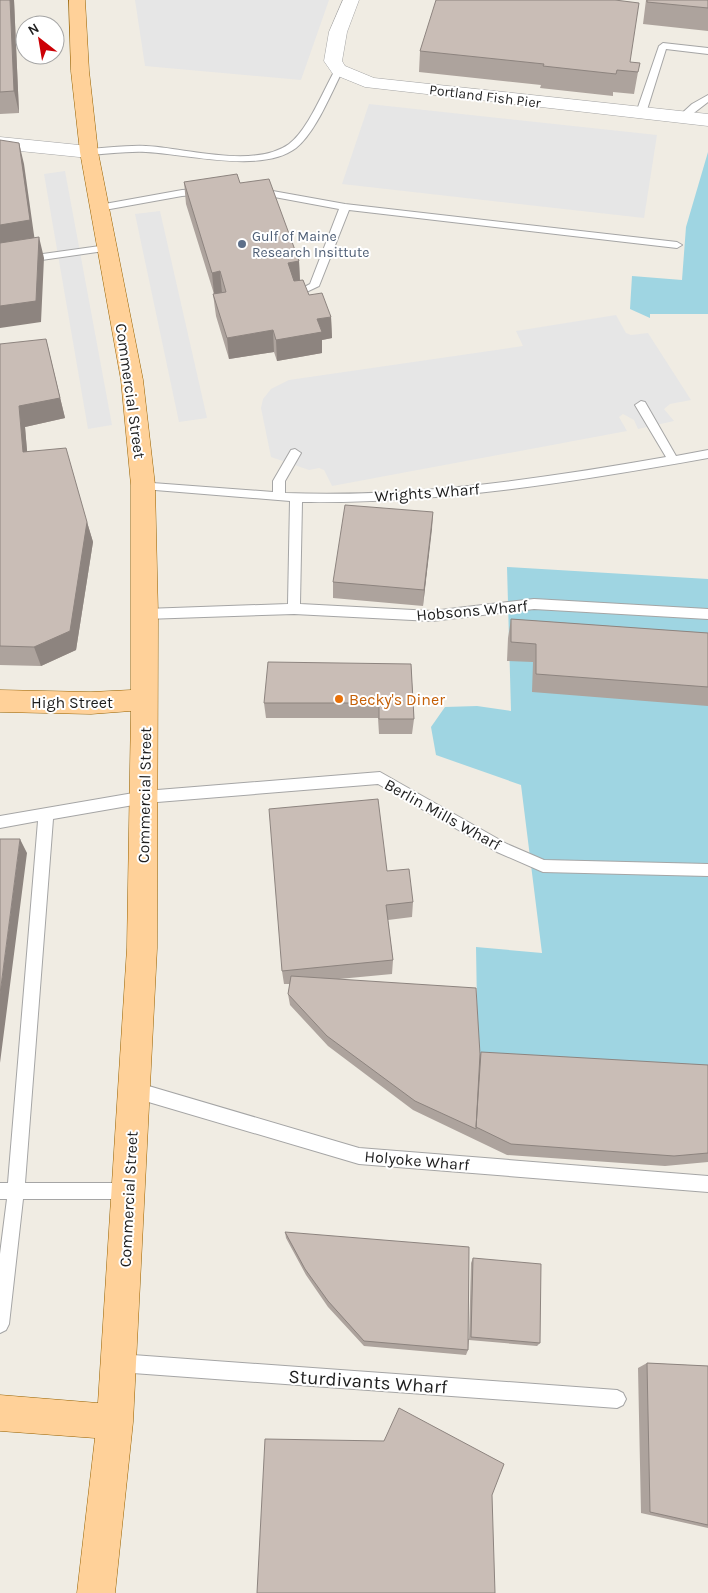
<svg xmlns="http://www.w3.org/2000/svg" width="708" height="1593" viewBox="0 0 708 1593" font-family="Karla,sans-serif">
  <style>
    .parking { fill: #e6e6e6 }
    .water { fill: #9fd5e2 }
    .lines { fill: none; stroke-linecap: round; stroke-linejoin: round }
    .lane-casing { stroke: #a5a5a5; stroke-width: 2 }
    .street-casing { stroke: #a5a5a5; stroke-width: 1 }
    .primary-casing { stroke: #986200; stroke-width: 1 }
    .lane { fill: #fff; fill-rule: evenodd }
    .street { fill: #fff; fill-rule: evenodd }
    .primary { fill: #ffd199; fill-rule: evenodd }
    .wall { fill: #ada39d }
    .shaded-wall { fill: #8d847f }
    .building { fill: #c9bdb6; stroke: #8d847f }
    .service-dot { fill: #5c6f8a; stroke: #fff; stroke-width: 2 }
    .food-dot { fill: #e8710a; stroke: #fff; stroke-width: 2 }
    .labels { text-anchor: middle; stroke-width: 4; stroke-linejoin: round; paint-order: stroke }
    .far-street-label { font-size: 14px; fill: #1e1e1e; stroke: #fff }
    .far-service-label { font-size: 14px; fill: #4e5e75; stroke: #fff; text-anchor: start }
    .street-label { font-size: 16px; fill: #1e1e1e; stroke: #fff }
    .food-label { font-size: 16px; fill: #c56008; stroke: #fff; text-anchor: start }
    .near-street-label { font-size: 19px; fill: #1e1e1e; stroke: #fff }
  </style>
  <rect width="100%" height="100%" fill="#f0ece3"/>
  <path class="parking" d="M135 0H329L301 80 145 66Z
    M369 104 657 135 644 218 342 184Z
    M65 171 112 425 88 429 44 174Z
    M160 211 207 418 179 422 135 214Z
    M616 315 626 333 631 335 648 333 691 400 670 404 664 409 674 421 638 429 634 420 623 414 619 417 627 431 332 486 324 470 319 468 309 470 271 457 261 408 263 399 271 389 289 380 523 346 516 331Z"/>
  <path class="water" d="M708 152V314H650V318L630 309 632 276 682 280 686 227Z
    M507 567 708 579V1072L478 1064 476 947 542 953 521 785 436 755 431 727 445 707 477 706 511 711Z"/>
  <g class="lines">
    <defs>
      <path id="lane" d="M663 43 708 48V54L666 49 646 113 638 115 636 113 659 46Z
        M339 67 343 70C331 93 316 132 296 148 262 174 187 154 146 152 127 151 108 154 89 155L84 152 89 149C108 148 127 145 146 146 186 148 254 169 289 144 308 130 323 91 335 70Z
        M708 95V102L686 119H680V115L692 104Z
        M256 188 345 204 677 242 682 245 677 248 349 210 319 286 300 295 295 292 310 284 339 209 253 193V189Z
        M202 189 205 190V194L182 196 99 211 94 208 99 205 182 190Z
        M107 245 111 246V250L0 266V260Z
        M641 401 645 402 676 456 708 450V458C574 482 438 504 302 502L300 604 432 611 534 599 708 609V619L534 609 432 621 294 614 145 619 139 614 145 609 288 604 290 501 143 489 137 485 139 482 273 492V481L291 450 295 449 301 453 285 481V493C412 498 541 479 666 457L635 405Z
        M380 772 507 844 544 860 708 864V876L543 872 497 852 378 784 145 803 53 819 25 1183H129L135 1185 137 1191 135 1197 129 1199H23L9 1324 6 1330 0 1333V1254L7 1199H0V1183H8L38 821 0 828V816L145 791Z
        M135 1082 359 1148 708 1176V1192L359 1164 135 1098 129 1095 127 1090 129 1085Z
        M119 1354 617 1390 623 1393 626 1399 623 1405 617 1408 119 1372 113 1369 110 1363 113 1357Z"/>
      <path id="street" d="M343 0H359L347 32 342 61 345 66 374 78 708 114V126L365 87 333 74 324 61 329 32Z
        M0 137 89 146 96 148 98 152 96 156 89 158 0 149Z"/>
      <path id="primary" d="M69 0H85L89 71 98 152 143 380 155 485 158 614 157 948 133 1422 115 1593H77L95 1438 0 1431V1395L98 1403 127 948 131 711 91 714 0 712V690L91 692 131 690V485L121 380 80 152 71 71Z"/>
    </defs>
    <use href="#lane" class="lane-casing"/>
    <use href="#street" class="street-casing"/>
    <use href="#primary" class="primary-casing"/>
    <use href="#lane" class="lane"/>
    <use href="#street" class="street"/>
    <use href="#primary" class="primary"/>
  </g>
  <path class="wall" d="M0 0H14L19 113 0 114Z
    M646 0H708V31L643 24Z
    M420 51 630 62 638 72 634 94 613 92V96L540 88 541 85 419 72Z
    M184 182 240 183 299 261 300 280 309 295 331 317 332 338 322 340V353L277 361 274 352 229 359 216 316 213 294H214L186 204Z
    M0 344 51 361 65 418 25 427 27 452 87 522 93 542 76 650 41 666 0 665Z
    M433 512 423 606 333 598V582Z
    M511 619 708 633V706L532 692 533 662 507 661 508 638Z
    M411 664 414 719 412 734H379L378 718H266L264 703Z
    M387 871 413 902 412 917 388 920 393 960 392 974 339 979 480 1054 708 1065V1162L665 1166 507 1155 413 1110 328 1046 290 1005 288 994 290 984H284L282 971Z
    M285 1232 469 1339 471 1263 473 1258 540 1343 537 1346 469 1340 468 1350 466 1355 364 1346 328 1307 306 1275 286 1238Z
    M647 1363 708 1366V1528L641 1513 638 1368Z"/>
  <path class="shaded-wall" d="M10 0H14L19 113 14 91Z
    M19 143 24 164 35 242 0 247V225Z
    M39 237 44 258 41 322 0 328V306Z
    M299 261 300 283 289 285 288 263Z
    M220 271 222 293 214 294 212 273Z
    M331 317 332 338 322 340V353L277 361 276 340 317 319Z
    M273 330 274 352 229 359 227 338Z
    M46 339 65 418 25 427 29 473 23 452 19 406Z
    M433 512 432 529 423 606 424 590Z
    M87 522 93 542 76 650 41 666 34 647Z
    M20 839 27 853 0 1063V994Z"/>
  <path class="building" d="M0 0H10L14 91 0 92Z
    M436 0H615L639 3 630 62 640 63 638 72 617 70 616 74 543 66 544 64 420 51Z
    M647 0H708V8L647 2Z
    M0 140 19 143 30 220 0 225Z
    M237 174 240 183 269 179 299 261 288 263 294 281 303 280 309 295 322 293 331 317 317 319 322 332 276 340 273 330 227 338 213 294 226 292 220 271 212 273 184 182Z
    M39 237 36 301 0 306V243Z
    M46 339 60 398 19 406 23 452 66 448 87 522 70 631 34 647 0 646V344Z
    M345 505 433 512 424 590 333 582Z
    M511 619 708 633V687L536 674V644L511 642Z
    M268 662 411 664 414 719H379V703H264Z
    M378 799 387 871 409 869 413 902 386 905 393 960 282 971 269 809Z
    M0 839H20L0 994Z
    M291 976 476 988 480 1054 476 1129 415 1101 327 1036 288 994Z
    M481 1052 708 1065V1153L674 1156 511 1144 476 1127Z
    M285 1232 469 1247 468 1350 364 1341 328 1301 305 1269Z
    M473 1258 541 1264 540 1343 471 1337Z
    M647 1363 708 1366V1525L650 1512Z
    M399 1408 504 1464 492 1495 495 1593H257L265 1439 384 1441Z"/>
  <circle class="service-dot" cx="242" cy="244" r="5"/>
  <circle class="food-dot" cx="339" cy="699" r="5"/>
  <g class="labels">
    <g class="far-street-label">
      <text transform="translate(485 96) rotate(7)" y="5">Portland Fish Pier</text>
    </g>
    <g class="far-service-label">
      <text x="252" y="241">Gulf of Maine<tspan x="252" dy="16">Research Insittute</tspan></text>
    </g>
    <g class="street-label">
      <text transform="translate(131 391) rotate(82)" y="6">Commercial Street</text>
      <text transform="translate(427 492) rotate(-4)" y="6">Wrights Wharf</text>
      <text transform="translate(472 610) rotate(-5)" y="6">Hobsons Wharf</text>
      <text x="72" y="708">High Street</text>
      <text transform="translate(144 795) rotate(-89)" y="6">Commercial Street</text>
      <text transform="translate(443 814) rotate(29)" y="6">Berlin Mills Wharf</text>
      <text transform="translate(417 1160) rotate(5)" y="6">Holyoke Wharf</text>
      <text transform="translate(128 1199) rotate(-87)" y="6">Commercial Street</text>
    </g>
    <g class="food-label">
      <text x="349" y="705">Becky's Diner</text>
    </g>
    <g class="near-street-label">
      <text transform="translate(368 1381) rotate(4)" y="7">Sturdivants Wharf</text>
    </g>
  </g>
  <g transform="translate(40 40) rotate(329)"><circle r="24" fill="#ffffff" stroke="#a5a5a5"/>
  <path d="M0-4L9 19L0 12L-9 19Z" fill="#cc0005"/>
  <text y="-8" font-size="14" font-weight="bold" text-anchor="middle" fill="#1e1e1e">N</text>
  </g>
</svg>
